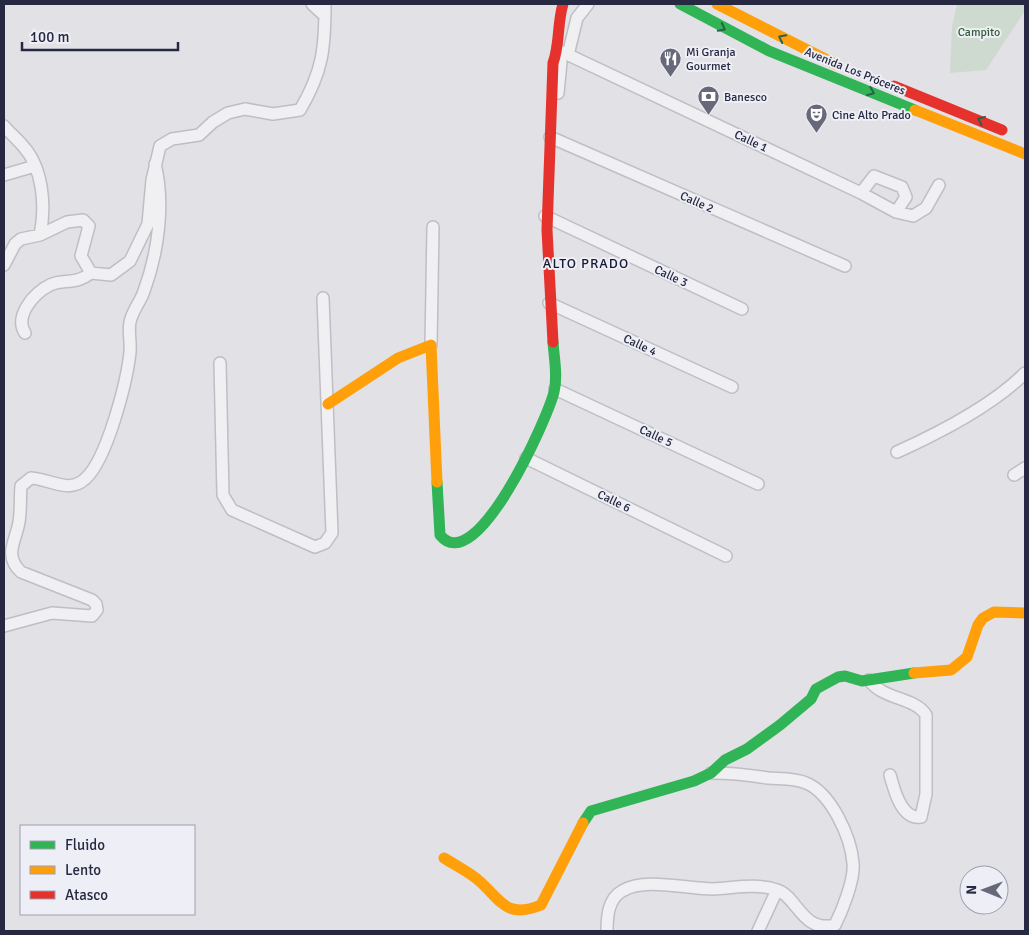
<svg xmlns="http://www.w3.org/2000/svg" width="1029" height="935" viewBox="0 0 1029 935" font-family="Signika,sans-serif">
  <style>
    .green { fill: #cedad0 }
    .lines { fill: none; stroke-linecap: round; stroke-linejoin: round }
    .street-casing { stroke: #bebec4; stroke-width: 14 }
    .street { stroke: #f0f0f3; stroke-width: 11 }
    .fast { stroke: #30b455; stroke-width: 11 }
    .slow { stroke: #ff9f0a; stroke-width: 11 }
    .jam { stroke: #e5322d; stroke-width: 11 }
    .oneway { stroke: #2a6149 }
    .labels { text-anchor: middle; stroke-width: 4; stroke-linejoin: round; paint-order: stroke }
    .park-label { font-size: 12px; fill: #315f34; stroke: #eeeff6 }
    .poi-label { font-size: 12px; fill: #262941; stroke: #eeeff6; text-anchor: start }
    .street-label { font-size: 12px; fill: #262941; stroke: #eeeff6 }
    .neighbourhood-label { font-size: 14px; letter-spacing: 1px; fill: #181b32; stroke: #eeeff6 }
  </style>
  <rect width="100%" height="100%" fill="#e1e1e6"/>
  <path class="green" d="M957 4H1025V11L986 70 950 73 952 27Z"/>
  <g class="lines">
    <defs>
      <path id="street" d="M312 4 325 16
        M558 50 861 193 874 176 902 187 906 197 896 212
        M558 50 561 62 558 93
        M568 55 577 18 588 4
        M4 126C10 133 17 139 23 146 43 168 46 206 40 235
        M550 137 845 266
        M4 175 35 166
        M861 193 896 212 913 216 926 208 939 185
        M545 216 742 309
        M4 265 15 244 21 239 40 235 67 222 83 220 89 226 81 256 91 273 111 275 130 261 148 224 152 180 160 146 172 139 199 135 213 122 228 113 245 109 273 114 300 110C323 71 325 48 325 4
        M549 303 732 387
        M25 333C14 316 34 293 50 285 64 278 74 286 91 273
        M431 345 433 227
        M220 363 223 495 232 510 315 547 325 543 332 533 323 298
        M555 389 758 484
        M897 452C939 433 993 405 1025 373
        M526 458 726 556
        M1014 475 1025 468
        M4 626 52 613 92 616 97 610 96 604 92 600 21 572C3 555 16 541 19 522 21 510 20 498 21 486L31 478C50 479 69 494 85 479 107 460 127 381 130 352 131 342 128 332 130 322 132 311 141 301 144 291 158 253 165 204 155 164
        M869 680C883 700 915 697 926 715V794L921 817C901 820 894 789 890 775
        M607 931C607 917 608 899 622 891 645 877 687 889 713 889 734 888 757 883 777 890 797 896 802 933 835 925 842 911 855 879 853 863 851 837 831 793 806 783 795 778 781 779 768 778 749 775 731 773 711 773
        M758 931 777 890"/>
    </defs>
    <use href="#street" class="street-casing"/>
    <use href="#street" class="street"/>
    <path class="fast" d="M680 4 769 51 915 110
      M437 482 440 535C476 580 548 417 554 392 558 376 554 358 553 342
      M583 823 591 811 694 781 711 773 725 760 747 749 780 725 811 699 816 689 838 677 845 676 862 681 914 673"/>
    <path class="slow" d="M717 4 835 64
      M915 110 1025 154
      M328 404 398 358 431 345 437 482
      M914 673 951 670 967 657 978 625 983 618 994 612 1025 613
      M444 858C455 865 467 871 477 879 501 899 505 920 541 905L583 823"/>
    <path class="jam" d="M894 86 1002 130
      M553 342 547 230 553 63C560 44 557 24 563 4"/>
  </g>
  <defs><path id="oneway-chevron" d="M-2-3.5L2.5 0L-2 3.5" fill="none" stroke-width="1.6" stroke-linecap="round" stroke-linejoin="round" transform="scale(1.25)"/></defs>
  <g class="oneway">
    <use href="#oneway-chevron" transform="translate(722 28) rotate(27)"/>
    <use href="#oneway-chevron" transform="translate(782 38) rotate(-153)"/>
    <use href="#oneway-chevron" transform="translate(871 92) rotate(22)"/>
    <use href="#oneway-chevron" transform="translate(981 120) rotate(-156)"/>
  </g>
  <defs>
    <symbol id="restaurant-pin" viewBox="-11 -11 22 30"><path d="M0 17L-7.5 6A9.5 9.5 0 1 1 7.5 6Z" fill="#67697b" stroke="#eeeff6"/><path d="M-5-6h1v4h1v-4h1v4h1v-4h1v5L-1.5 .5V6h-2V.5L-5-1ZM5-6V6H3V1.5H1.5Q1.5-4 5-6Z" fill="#fff"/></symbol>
    <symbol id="bank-pin" viewBox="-11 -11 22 30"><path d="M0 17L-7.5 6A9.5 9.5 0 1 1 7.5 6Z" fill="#67697b" stroke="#eeeff6"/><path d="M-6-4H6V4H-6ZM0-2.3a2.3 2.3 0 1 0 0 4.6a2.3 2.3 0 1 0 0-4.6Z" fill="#fff"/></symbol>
    <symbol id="theatre-pin" viewBox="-11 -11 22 30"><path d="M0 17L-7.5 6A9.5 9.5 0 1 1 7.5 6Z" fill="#67697b" stroke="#eeeff6"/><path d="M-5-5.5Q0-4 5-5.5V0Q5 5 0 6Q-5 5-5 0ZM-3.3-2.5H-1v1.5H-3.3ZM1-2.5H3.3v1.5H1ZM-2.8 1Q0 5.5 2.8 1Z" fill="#fff"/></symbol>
  </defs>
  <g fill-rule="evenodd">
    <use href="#restaurant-pin" x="658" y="46" width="25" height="34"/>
    <use href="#bank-pin" x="696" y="84" width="25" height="34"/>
    <use href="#theatre-pin" x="804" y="102" width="25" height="34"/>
  </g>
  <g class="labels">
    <g class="park-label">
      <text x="979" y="36">Campito</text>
    </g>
    <g class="poi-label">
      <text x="686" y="56">Mi Granja<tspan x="686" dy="14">Gourmet</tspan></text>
      <text x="724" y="101">Banesco</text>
      <text x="832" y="119">Cine Alto Prado</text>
    </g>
    <g class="street-label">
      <text transform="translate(855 71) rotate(22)" y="4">Avenida Los Próceres</text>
      <text transform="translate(751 141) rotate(25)" y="4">Calle 1</text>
      <text transform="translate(697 202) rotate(24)" y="4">Calle 2</text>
      <text transform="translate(671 276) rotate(25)" y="4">Calle 3</text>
      <text transform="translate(640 345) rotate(25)" y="4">Calle 4</text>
      <text transform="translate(656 436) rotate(25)" y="4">Calle 5</text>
      <text transform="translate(614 501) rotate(26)" y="4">Calle 6</text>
    </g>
    <g class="neighbourhood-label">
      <text x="586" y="268">ALTO PRADO</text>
    </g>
  </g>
  <rect width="1029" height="935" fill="none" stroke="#262941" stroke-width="10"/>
  <rect x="20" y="825" width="175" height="90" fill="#eeeff6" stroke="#9ea0ae"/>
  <rect x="30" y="841" width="25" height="8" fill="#30b455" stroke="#9ea0ae"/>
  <text x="65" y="850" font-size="15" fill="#262941">Fluido</text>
  <rect x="30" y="866" width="25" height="8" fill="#ff9f0a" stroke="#9ea0ae"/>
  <text x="65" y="875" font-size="15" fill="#262941">Lento</text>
  <rect x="30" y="891" width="25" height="8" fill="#e5322d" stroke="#9ea0ae"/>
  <text x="65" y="900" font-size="15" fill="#262941">Atasco</text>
  <g transform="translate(984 890) rotate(271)"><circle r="24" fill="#eeeff6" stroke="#9ea0ae"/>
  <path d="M0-4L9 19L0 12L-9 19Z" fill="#67697b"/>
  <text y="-8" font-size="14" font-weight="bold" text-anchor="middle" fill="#262941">N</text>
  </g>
  <path d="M22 42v8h156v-8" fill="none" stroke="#262941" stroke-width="2.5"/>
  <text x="30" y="42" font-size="15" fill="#262941" stroke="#eeeff6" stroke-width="4" paint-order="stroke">100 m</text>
</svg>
